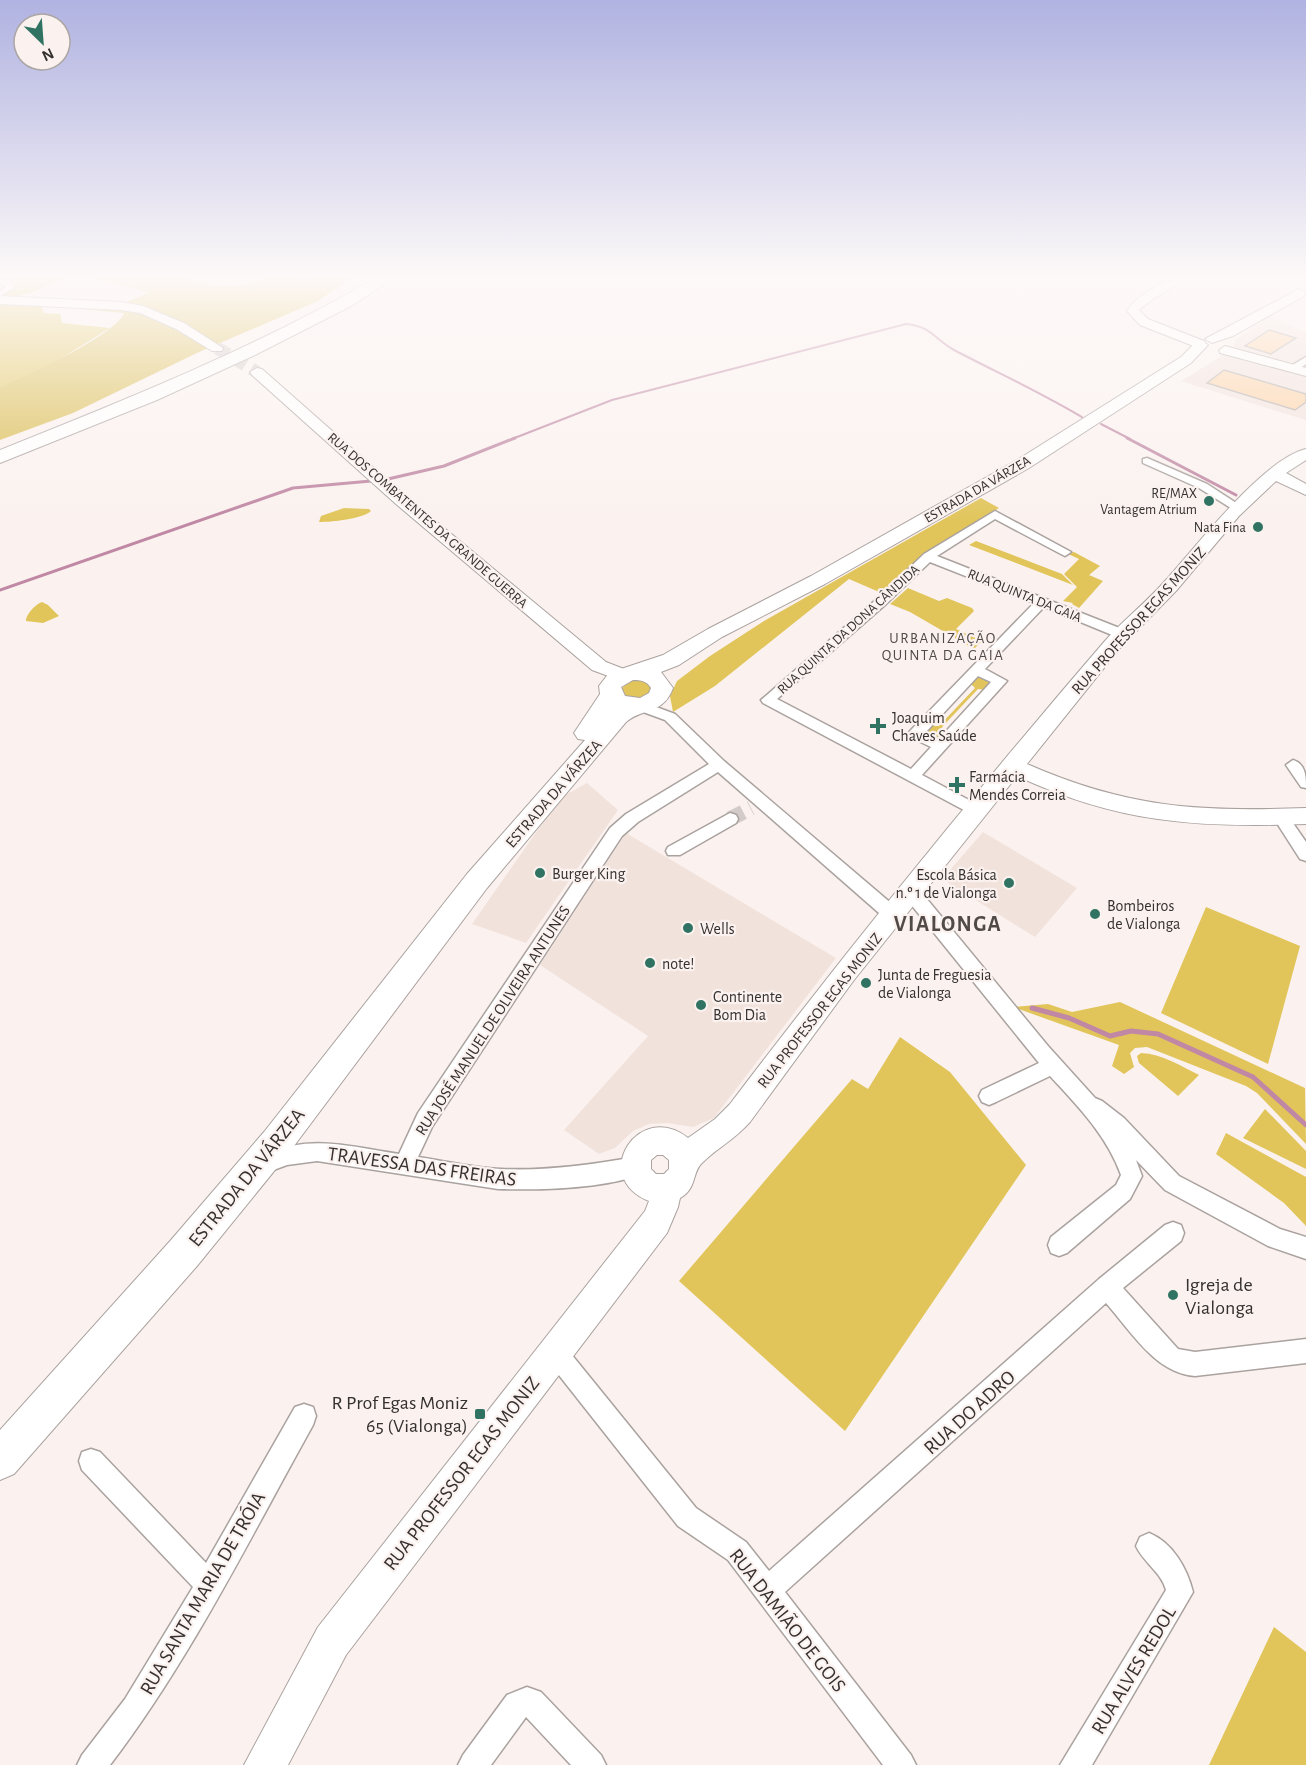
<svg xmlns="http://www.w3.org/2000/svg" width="1306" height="1765" viewBox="0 0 1306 1765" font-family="'Alegreya Sans',sans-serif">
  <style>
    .built { fill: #f2e2dc }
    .green { fill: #e1c55b }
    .forest { fill: #dabd52 }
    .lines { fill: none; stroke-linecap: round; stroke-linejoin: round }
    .stream-far2 { stroke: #c088a4; stroke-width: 2 }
    .stream-far1 { stroke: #c088a4; stroke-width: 3 }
    .stream { stroke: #c088a4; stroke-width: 5 }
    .building { fill: #fdd1a3; stroke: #b2aca7; stroke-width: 1.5 }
    .street-tunnel { stroke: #d3cbc9; stroke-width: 15; stroke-dasharray: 15 8; stroke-linecap: butt }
    .secondary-tunnel { stroke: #d3cbc9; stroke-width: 13; stroke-dasharray: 13 7; stroke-linecap: butt }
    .street-casing { stroke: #aaa29f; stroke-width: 3 }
    .secondary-casing { stroke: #aaa29f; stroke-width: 2 }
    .primary-casing { stroke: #aaa29f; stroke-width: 2 }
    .highway-casing { stroke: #aaa29f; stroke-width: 2 }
    .street { fill: #fff; fill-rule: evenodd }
    .secondary { fill: #fff; fill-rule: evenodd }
    .primary { fill: #fff; fill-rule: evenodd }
    .highway { fill: #fff; fill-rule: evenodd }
    .poi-dot { fill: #317363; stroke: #fbf2ef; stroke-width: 2 }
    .labels { text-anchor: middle; stroke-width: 4.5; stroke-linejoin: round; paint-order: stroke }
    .far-street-label { font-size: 14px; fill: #343130; stroke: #fbf2ef }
    .far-poi-label { font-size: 14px; fill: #343130; stroke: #fbf2ef; text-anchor: end }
    .far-neighbourhood-label { font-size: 15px; letter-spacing: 1.5px; fill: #514b48; stroke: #fbf2ef }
    .street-label { font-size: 16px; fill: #343130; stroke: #fbf2ef }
    .poi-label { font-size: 16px; fill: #343130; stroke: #fbf2ef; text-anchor: start }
    .near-street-label { font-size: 20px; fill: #343130; stroke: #fbf2ef }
    .near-poi-label { font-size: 20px; fill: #343130; stroke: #fbf2ef; text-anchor: start }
    .district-label { font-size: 22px; font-weight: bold; letter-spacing: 1.5px; fill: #514b48; stroke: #fbf2ef }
  </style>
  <rect width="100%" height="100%" fill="#fbf2ef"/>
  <path class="built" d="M1270 317 1306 333V356L1284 368 1306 375V420L1181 381 1226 353H1232L1234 343 1238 338Z
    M587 783 618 810 526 943 472 924 560 798Z
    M983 832 1077 888 1035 937 942 879Z
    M626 833 836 958 714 1118 693 1127 667 1123 649 1124 633 1131 615 1148 599 1154 564 1130 648 1036 540 965Z"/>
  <path class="green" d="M0 302 41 305 44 313 60 314 62 323 110 328 39 372 0 387Z
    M981 498 999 508 922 557 886 595 849 579 715 686 673 712 670 696 677 681 710 656 764 621Z
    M344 508 369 509 371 511C363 519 331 522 319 522L321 516Z
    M976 541 1062 574 1073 585 969 545Z
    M1074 552 1100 566 1089 575 1103 581 1079 608 1072 604 1073 603 1063 601 1077 587 1064 574 1079 559 1066 553Z
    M908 588 939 601 947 598 972 608 974 611 956 629 982 641 974 649 910 612 890 604Z
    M42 602 48 605 59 616 43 623 26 621C26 614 36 604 42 602Z
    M980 677 992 683 988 690 978 689 942 727 949 734 939 741 927 735 925 731 930 726H939L975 688 970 683 974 678Z
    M632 680H643L651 685 653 692 642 699 627 698 622 688Z
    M1206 907 1300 946 1268 1064 1161 1013Z
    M1120 1002 1305 1088 1306 1144 1257 1093 1246 1086 1147 1047 1135 1048 1130 1053 1134 1067 1124 1074 1112 1066 1119 1045 1013 1007 1048 1004 1072 1012Z
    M900 1037 950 1072 1026 1165 845 1431 679 1281 852 1079 868 1089Z
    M1141 1053C1162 1054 1181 1066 1199 1075L1178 1096 1139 1063 1137 1056Z
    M1265 1109 1306 1151V1169L1243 1138Z
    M1226 1133 1306 1177V1226L1284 1203 1216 1154Z
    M1274 1627 1306 1652V1765H1209Z"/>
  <path class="forest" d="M0 275H184C198 289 255 290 269 275H295L298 279 355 275 318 301 199 352 73 413 0 440V387C23 378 117 334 124 313L81 309 124 303 148 293C129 286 84 274 66 279 42 286 26 300 0 296L11 290 13 286 11 282 0 280Z"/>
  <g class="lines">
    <path class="stream-far2" d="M1101 424 1130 439
      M512 439 612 400 906 324C931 326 934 339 954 350 998 373 1042 393 1085 419"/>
    <path class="stream-far1" d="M1127 438 1236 495
      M388 479 444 466 515 438
      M0 590 293 488 371 481"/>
    <path class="stream" d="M1032 1008 1069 1018 1110 1036 1131 1031 1158 1034 1253 1077 1306 1125"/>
  </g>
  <path class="building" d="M1269 330 1296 338 1271 354 1245 346Z
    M1224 370 1306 394V402L1295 410 1207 383Z"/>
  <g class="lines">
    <path class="street-tunnel" d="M730 819 751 808"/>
    <path class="secondary-tunnel" d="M217 348 257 372"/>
    <defs>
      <path id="street" d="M0 279 11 281 14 288 0 296V291L6 287 0 283Z
        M1306 357V364L1297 370H1291V366Z
        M1147 458 1207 484 1244 508 1242 510H1234L1199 488 1143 463V459Z
        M995 511 1071 552 1065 556 1061 554 995 519 937 556 1127 631 1128 634 1127 637H1117L1044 607 985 669 1007 681 922 775 982 807 985 811 982 815 977 817 763 703 761 700 878 598 924 554ZM930 562 1034 603 910 731 908 734 910 737 931 747 911 769 777 699 886 604ZM978 676 991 682 939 739 925 733Z
        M640 701 675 714 724 761 899 910 901 915 899 920 893 922 887 920 718 772 638 822 622 836 432 1127 418 1157C445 1161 474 1168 501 1169 546 1171 591 1165 635 1157L642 1160 645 1167 642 1174C603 1189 540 1190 498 1189L317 1161 287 1165 268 1172 261 1169 258 1162 261 1155C313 1134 345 1146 399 1154L418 1113 610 828 626 814 709 764 665 720 635 709 633 706 635 703Z
        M1293 760C1306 764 1306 777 1306 788L1301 787 1286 765Z
        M1281 811 1286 813 1306 842V861L1300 859 1273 817 1276 813Z
        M730 813 736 815 738 819 736 823 680 855H668L666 851 668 847Z
        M911 886 917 887 1048 1046 1095 1098 1102 1101 1124 1118 1179 1176 1280 1229 1306 1237V1259L1268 1246 1165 1190 1136 1160 1142 1176 1130 1199 1067 1253 1059 1256 1051 1253 1048 1245 1051 1237 1116 1185 1121 1175C1107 1136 1078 1106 1050 1076L996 1102 989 1105 982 1102 979 1096 982 1090 1039 1063 905 897 903 892 905 887Z
        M1173 1222 1181 1225 1184 1233 1181 1241 1123 1288 1178 1349 1195 1352 1306 1339V1363L1195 1376C1155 1373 1131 1331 1106 1303L785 1592 911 1755 916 1765H883L728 1560 678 1526 547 1360 543 1352 547 1344 555 1340 563 1344 696 1508 746 1542 769 1571 1099 1279 1165 1225Z
        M304 1404 313 1407 316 1416 313 1425C249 1540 190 1660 110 1765H77L82 1755 125 1699 193 1587 82 1470 79 1461 82 1452 91 1449 100 1452 206 1563 295 1407Z
        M1149 1533C1173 1543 1187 1568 1193 1592L1092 1765H1060L1166 1590C1162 1573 1143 1562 1136 1546L1140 1537Z
        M527 1687 541 1692 601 1755 606 1765H571L526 1717 491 1765H458L463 1755 507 1695Z"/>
      <path id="secondary" d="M1180 275H1194L1153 299 1139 310 1148 319 1204 341 1206 344 1204 347H1196L1140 325 1127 311C1138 293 1161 284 1180 275Z
        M0 296 121 302 143 306 184 323 223 348 222 351H212L176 329 140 313 121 310 0 304Z
        M1225 346 1306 368V376L1220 353 1219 350Z
        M257 368 262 369 408 498 606 662 629 671 632 675 629 679 622 681 592 670 396 504 252 375 250 372Z
        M1306 449V460L1286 473 1306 484V495L1276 481 1239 516 1176 591 1120 648 1027 764C1127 808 1199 812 1306 808V824C1196 828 1118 823 1017 776L854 980 750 1122C734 1140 717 1148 702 1163 692 1172 697 1189 680 1198L678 1207 667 1233 346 1655 288 1765H244L318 1627 645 1211 649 1201C589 1177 639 1099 688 1138L715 1119 730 1104C850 946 975 792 1104 642 1123 620 1146 603 1165 581 1196 547 1263 459 1306 449ZM657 1155H663L669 1160V1169L664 1174H656L651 1169V1160Z"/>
      <path id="primary" d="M1299 289 1306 293 1304 296 1233 336 1212 343 1205 339Z
        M1201 341 1208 345 1191 363 1029 468 825 584 722 637 679 665 661 672 673 688C663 715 644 707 626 722L487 888 288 1154 197 1266 14 1474 0 1480V1430L171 1240 264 1132 467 874 585 740 578 739 574 733 600 694 599 686 609 673 663 655 708 629 811 576 1017 460 1181 357 1196 342ZM633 680C641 680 647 681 651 688L649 693 640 698 625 696 621 687Z"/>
      <path id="highway" d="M381 275H399L351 306 255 355 157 400 0 463V450C130 398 260 346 381 275Z"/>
    </defs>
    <use href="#street" class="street-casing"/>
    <use href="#secondary" class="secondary-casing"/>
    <use href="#primary" class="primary-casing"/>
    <use href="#highway" class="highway-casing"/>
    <use href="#street" class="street"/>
    <use href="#secondary" class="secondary"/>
    <use href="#primary" class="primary"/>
    <use href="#highway" class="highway"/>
  </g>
  <linearGradient id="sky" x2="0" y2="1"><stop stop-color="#b0b2e1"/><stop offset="0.53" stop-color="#fdf9f8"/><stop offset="1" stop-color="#fdf9f8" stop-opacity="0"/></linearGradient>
  <rect width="1306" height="522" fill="url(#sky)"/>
  <g class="poi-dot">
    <circle cx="1209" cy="501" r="6"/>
    <circle cx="1258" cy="527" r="6"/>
    <path d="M875 717h6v6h6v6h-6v6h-6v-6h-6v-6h6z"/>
    <path d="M954 776h6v6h6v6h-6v6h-6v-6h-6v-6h6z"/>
    <circle cx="540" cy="873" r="6"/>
    <circle cx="1009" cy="883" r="6"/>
    <circle cx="1095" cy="914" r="6"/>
    <circle cx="688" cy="928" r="6"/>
    <circle cx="650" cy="963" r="6"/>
    <circle cx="866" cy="983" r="6"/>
    <circle cx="701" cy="1005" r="6"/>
    <circle cx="1173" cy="1295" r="6"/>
    <rect x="474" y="1408" width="12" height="12" rx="3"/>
  </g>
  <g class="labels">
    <g class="far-street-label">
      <text transform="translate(977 489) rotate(-30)" y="5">ESTRADA DA VÁRZEA</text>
      <text transform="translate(428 520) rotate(41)" y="5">RUA DOS COMBATENTES DA GRANDE GUERRA</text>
      <text transform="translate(1025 595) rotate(22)" y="5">RUA QUINTA DA GAIA</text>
      <text transform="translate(848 629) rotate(-42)" y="5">RUA QUINTA DA DONA CÂNDIDA</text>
    </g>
    <g class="far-poi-label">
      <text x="1197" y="498">RE/MAX<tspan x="1197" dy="16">Vantagem Atrium</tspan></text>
      <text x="1246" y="532">Nata Fina</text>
    </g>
    <g class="far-neighbourhood-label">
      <text x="943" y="643">URBANIZAÇÃO<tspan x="943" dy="17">QUINTA DA GAIA</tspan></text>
    </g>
    <g class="street-label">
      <text transform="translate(1138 620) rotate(-48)" y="6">RUA PROFESSOR EGAS MONIZ</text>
      <text transform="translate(553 793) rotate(-49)" y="6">ESTRADA DA VÁRZEA</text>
      <text transform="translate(819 1010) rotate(-52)" y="6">RUA PROFESSOR EGAS MONIZ</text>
      <text transform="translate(492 1020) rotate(-57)" y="6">RUA JOSÉ MANUEL DE OLIVEIRA ANTUNES</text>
    </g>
    <g class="poi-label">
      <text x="892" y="723">Joaquim<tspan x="892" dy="18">Chaves Saúde</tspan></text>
      <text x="969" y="782">Farmácia<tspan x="969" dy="18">Mendes Correia</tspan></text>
      <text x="552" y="879">Burger King</text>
      <text x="997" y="880" text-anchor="end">Escola Básica<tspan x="997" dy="18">n.º 1 de Vialonga</tspan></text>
      <text x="1107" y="911">Bombeiros<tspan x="1107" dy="18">de Vialonga</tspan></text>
      <text x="700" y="934">Wells</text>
      <text x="662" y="969">note!</text>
      <text x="878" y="980">Junta de Freguesia<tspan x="878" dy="18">de Vialonga</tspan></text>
      <text x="713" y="1002">Continente<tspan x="713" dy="18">Bom Dia</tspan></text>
    </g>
    <g class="near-street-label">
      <text transform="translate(422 1166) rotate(8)" y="7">TRAVESSA DAS FREIRAS</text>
      <text transform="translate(246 1177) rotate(-51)" y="7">ESTRADA DA VÁRZEA</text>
      <text transform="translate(969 1412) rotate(-42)" y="7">RUA DO ADRO</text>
      <text transform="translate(461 1473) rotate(-52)" y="7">RUA PROFESSOR EGAS MONIZ</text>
      <text transform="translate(202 1593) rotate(-60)" y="7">RUA SANTA MARIA DE TRÓIA</text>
      <text transform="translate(788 1620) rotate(52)" y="7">RUA DAMIÃO DE GOIS</text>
      <text transform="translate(1133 1670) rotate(-59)" y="7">RUA ALVES REDOL</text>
    </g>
    <g class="near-poi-label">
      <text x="1185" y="1291">Igreja de<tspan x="1185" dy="23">Vialonga</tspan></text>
      <text x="468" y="1409" text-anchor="end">R Prof Egas Moniz<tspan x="468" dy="23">65 (Vialonga)</tspan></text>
    </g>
    <g class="district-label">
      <text x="948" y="931">VIALONGA</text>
    </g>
  </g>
  <g transform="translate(42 42) rotate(155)"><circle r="28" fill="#fbf2ef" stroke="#aba5a3" stroke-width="1.5"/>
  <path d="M0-4.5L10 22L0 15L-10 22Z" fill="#317363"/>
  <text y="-9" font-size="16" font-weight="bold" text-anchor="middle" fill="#343130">N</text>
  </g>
</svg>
